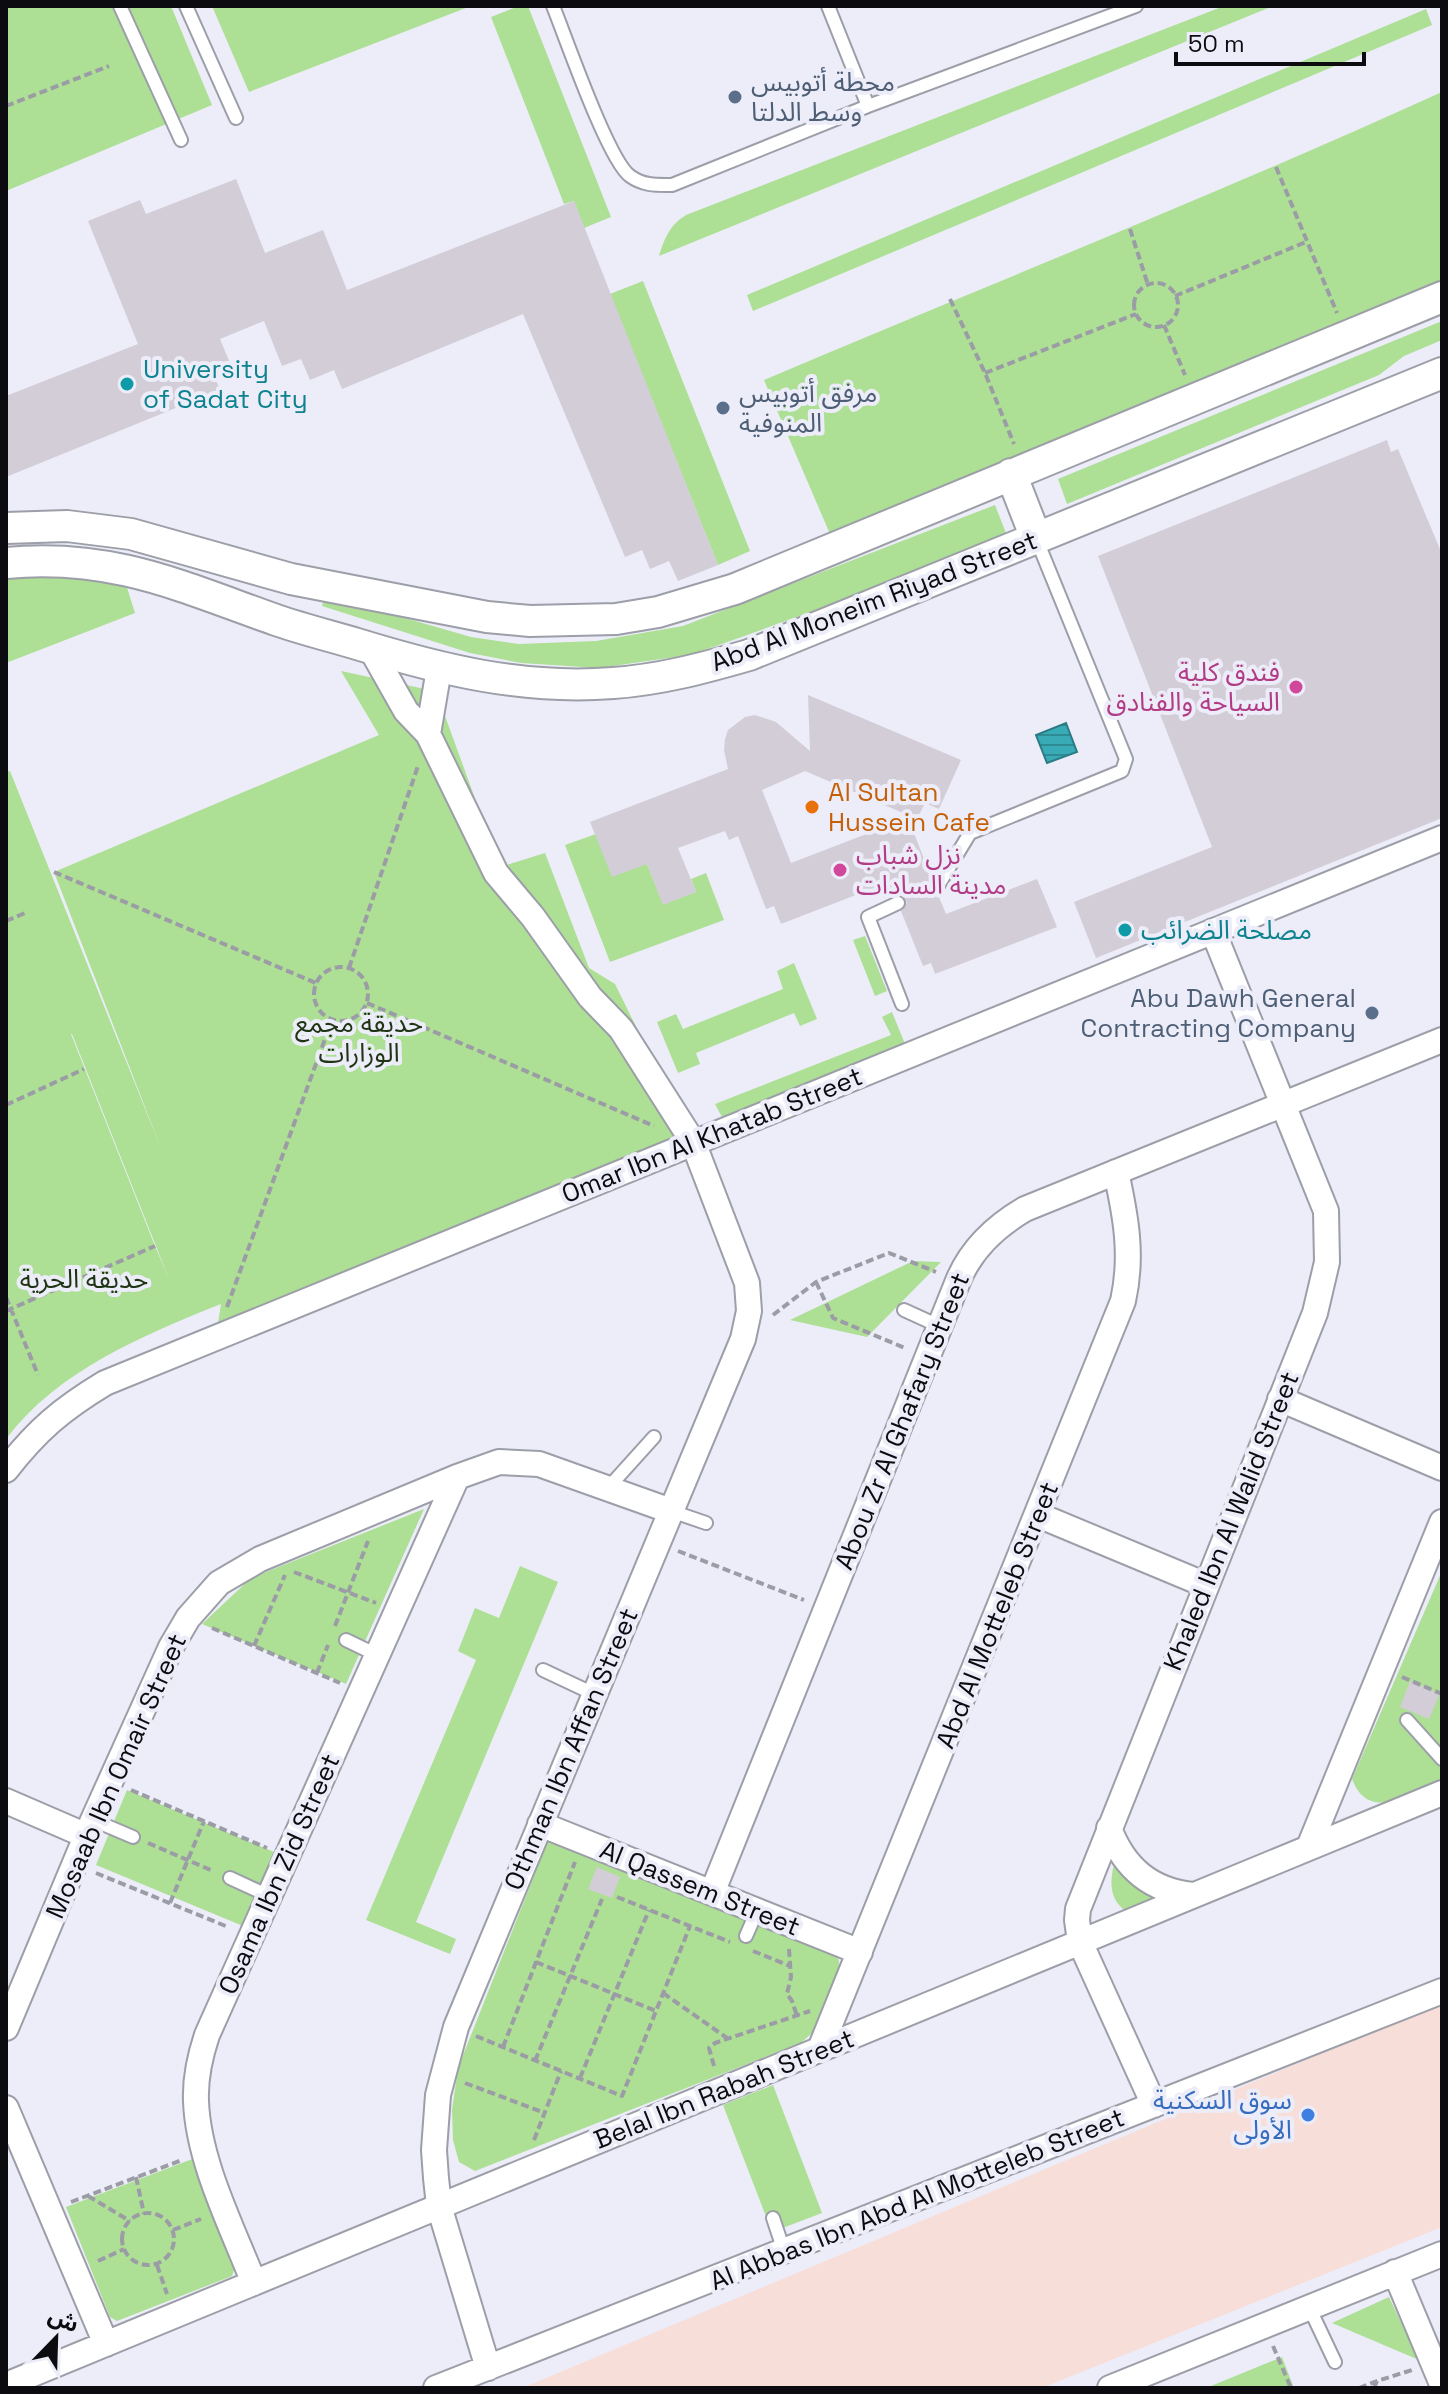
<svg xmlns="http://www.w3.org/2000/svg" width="1448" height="2394" viewBox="0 0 1448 2394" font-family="'Space Grotesk','Noto Sans Arabic',sans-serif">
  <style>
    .commercial { fill: #f8ded8 }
    .green { fill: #addf94; fill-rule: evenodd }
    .water { fill: url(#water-rules); stroke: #2b7b85; stroke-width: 2 }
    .building { fill: #d3cdd7 }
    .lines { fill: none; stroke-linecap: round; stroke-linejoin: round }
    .service-casing { stroke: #9c9ea8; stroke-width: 16 }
    .minor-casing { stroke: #9c9ea8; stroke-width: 28 }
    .tertiary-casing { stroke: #9c9ea8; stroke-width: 34 }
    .path { stroke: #9b9ca5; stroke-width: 4; stroke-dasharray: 8 4; stroke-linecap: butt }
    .service { stroke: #fff; stroke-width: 12 }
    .minor { stroke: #fff; stroke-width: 24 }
    .tertiary { stroke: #fff; stroke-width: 30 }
    .service-dot { fill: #5c6f8a; stroke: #ecedf9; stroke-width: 3 }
    .culture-dot { fill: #0f9aa8; stroke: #ecedf9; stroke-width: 3 }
    .hotel-dot { fill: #d1479c; stroke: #ecedf9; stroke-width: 3 }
    .food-dot { fill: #e8710a; stroke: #ecedf9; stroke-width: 3 }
    .shop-dot { fill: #3f7fe0; stroke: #ecedf9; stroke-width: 3 }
    .labels { text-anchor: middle; stroke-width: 8; stroke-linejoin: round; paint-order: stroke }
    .service-label { font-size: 26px; fill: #4e5e75; stroke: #ecedf9; text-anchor: start }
    .culture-label { font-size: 26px; fill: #0d838f; stroke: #ecedf9; text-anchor: start }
    .street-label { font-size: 26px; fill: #0c0c10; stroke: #ecedf9 }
    .hotel-label { font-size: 26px; fill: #b23c85; stroke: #ecedf9; text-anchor: end }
    .food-label { font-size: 26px; fill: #c56008; stroke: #ecedf9; text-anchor: start }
    .park-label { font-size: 26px; fill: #1f3413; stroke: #ecedf9 }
    .shop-label { font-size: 26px; fill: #366cbe; stroke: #ecedf9; text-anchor: end }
  </style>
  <defs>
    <pattern id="water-rules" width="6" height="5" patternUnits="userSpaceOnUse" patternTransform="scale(2)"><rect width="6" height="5" fill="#38abb7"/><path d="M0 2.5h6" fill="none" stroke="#2e8a93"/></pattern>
  </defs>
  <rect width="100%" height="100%" fill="#ecedf9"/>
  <path class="commercial" d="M1442 2003V2227L1042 2388H522Z"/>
  <path class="green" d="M6 6H171L212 105 6 191Z
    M212 6H471L249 92Z
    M519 6H528L611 217 584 228 574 201 564 204 491 17Z
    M1224 6H1273L659 256C665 237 670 225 686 215Z
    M1426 9 1432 25 753 311 747 295Z
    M1442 92V283L830 534 764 380C990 284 1218 194 1442 92Z
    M643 281 750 551 718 565 610 294Z
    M1442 321V340L1404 356 1379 375 1067 504 1058 479Z
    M995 505 1006 533 853 597 719 645 689 655 599 668 521 663 470 653 322 606 325 595 471 637 519 644 596 641 683 626Z
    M6 570 124 578 135 613 6 663Z
    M341 671 439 692 441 705 500 867 545 853 589 968 615 984 693 1142 216 1336 221 1304C144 1335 58 1370 6 1439V772L10 771 162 1151 54 872 379 735ZM71 1034H72L169 1279 155 1246Z
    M596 834 647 864 663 904 696 892 691 879 706 873 724 920 610 962 565 845Z
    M865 936 887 991 875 996 853 940Z
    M794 963 817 1019 800 1026 794 1013 696 1053 700 1064 678 1073 657 1022 676 1014 683 1029 783 989 777 971Z
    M892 1012 905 1044 722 1117 715 1104 891 1035 882 1017Z
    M913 1261 941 1262 867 1337 790 1320Z
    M424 1509 346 1684 202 1624 251 1578Z
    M520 1566 558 1582 416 1922 456 1939 450 1954 366 1920 476 1660 458 1651 475 1608 499 1618Z
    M1442 1571V1780C1411 1793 1369 1824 1352 1779Z
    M127 1790 274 1852 243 1926 96 1865Z
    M551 1833 834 1945C845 1966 838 2000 825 2020 819 2029 808 2036 801 2043L475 2171 459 2162 453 2140 452 2110 458 2068Z
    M1116 1857 1166 1894 1126 1911C1107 1898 1110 1877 1116 1857Z
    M773 2085 822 2213 772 2232 723 2105Z
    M195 2158 236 2264 232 2276 117 2321 110 2317 66 2207Z
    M1389 2297 1419 2360 1332 2323Z
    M1282 2357 1294 2388H1206Z"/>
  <path class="water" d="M1066 723 1077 752 1047 763 1036 735Z"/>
  <path class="building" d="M236 179 265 253 323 230 347 290 574 201 718 565 678 581 669 561 650 569 642 550 625 557 523 314 342 389 334 370 310 380 301 359 282 366 264 321 220 339 230 363 212 370 220 390 6 477V396L138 344 88 221 140 200 146 214Z
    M1387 440 1391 452 1398 449 1442 554V818L1096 958 1074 902 1212 847 1098 556Z
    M808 695 961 760 939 809 925 803 917 819 805 771 762 790 791 863 908 818 932 879 928 893 932 897H939L946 914 1037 879 1057 927 935 974 931 963 923 966 901 911 907 903 902 895 894 894 884 898 879 886 781 924 774 906 766 909 738 836 729 840 725 831 678 848 696 892 663 905 647 864 612 877 590 822 728 769 724 750 725 739 728 730 745 717 755 715 776 722 810 751Z
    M1410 1681 1440 1694 1429 1719 1400 1707Z
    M597 1867 620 1877 612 1898 588 1889Z"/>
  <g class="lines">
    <defs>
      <path id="service" d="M120 6 181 140
        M186 6 236 118
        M553 6C566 38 608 160 630 176 644 186 657 185 672 185L868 106 1136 6
        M828 6 868 106
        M936 889 970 833 1122 771 1126 759 1036 538
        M898 903 868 917 902 1004
        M904 1310 939 1326
        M608 1488 654 1437
        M671 1511 706 1523
        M346 1640 377 1655
        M543 1670 594 1694
        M1407 1720 1442 1759
        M93 1820 133 1837
        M230 1878 269 1896
        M746 1936 757 1911
        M773 2218 784 2251
        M1309 2307 1335 2362"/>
      <path id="minor" d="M371 649 406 711 428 734 496 873 533 917 590 997 621 1029 693 1142 747 1283 749 1311 743 1339 456 2027 438 2095 434 2150 436 2178 439 2206 488 2368
        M428 734 439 669
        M1280 1399 1442 1468
        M6 1470C37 1430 62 1409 105 1383L1442 838
        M1038 1515 1206 1585
        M6 1801 87 1836
        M540 1824 860 1952
        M1109 1828C1124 1868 1151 1891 1194 1895
        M1309 1847 1442 1522
        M712 1893 958 1281C971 1249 996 1226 1025 1209L1442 1040
        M6 2028 93 1820 171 1647 188 1618 219 1583 260 1559 457 1477 499 1462 539 1464 671 1511
        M820 2049 1123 1301C1133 1256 1126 1217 1116 1172
        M1154 2105 1080 1942 1077 1920 1078 1909 1315 1313 1327 1262 1326 1211 1213 931
        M6 2108 106 2344
        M1395 2272 1442 2384
        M254 2283C232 2227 198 2161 196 2101 195 2078 200 2056 207 2035L457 1477
        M6 2385 1442 1793
        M436 2388 1442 1991
        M1110 2388 1442 2254"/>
      <path id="tertiary" d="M1011 474 1036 538
        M6 528 67 526 131 534 291 579 487 617 530 621 616 619 658 612 735 589 1442 297
        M6 563C111 553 180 586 276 620 302 629 330 636 357 644 442 670 523 690 613 683 659 680 704 668 749 655L1442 373"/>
    </defs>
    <use href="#service" class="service-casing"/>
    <use href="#minor" class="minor-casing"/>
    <use href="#tertiary" class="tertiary-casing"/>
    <path class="path" d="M6 106 109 66
      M1276 167 1337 313
      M1130 229 1148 285
      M1134 305a22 22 0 1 1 44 0a22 22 0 1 1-44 0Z
      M1175 296 1306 242
      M950 299 985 373 1014 444
      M1164 325 1185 375
      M985 373 1136 314
      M54 872 316 983
      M6 921 25 913
      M314 994a27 27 0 1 1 54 0a27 27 0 1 1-54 0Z
      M349 968 418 766
      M367 1003 654 1126
      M6 1105 84 1069
      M816 1282 833 1318 905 1348
      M6 1297 38 1375
      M227 1307 332 1020
      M6 1311 155 1246
      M773 1315 816 1282 889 1253 936 1272
      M678 1551 804 1600
      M294 1572 376 1603
      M335 1626 368 1541
      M212 1628 340 1683
      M254 1646 285 1575
      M317 1673 328 1645
      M1402 1677 1442 1694
      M131 1790 267 1848
      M148 1843 213 1871
      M96 1873 228 1927
      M617 1897 730 1942
      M170 1903 204 1821
      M789 1949 791 1977 787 1994 792 2001 797 2016
      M753 1951 790 1966
      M536 1962 656 2011
      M663 1993 727 2038
      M476 2036 622 2096 690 1926
      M503 2047 575 1862
      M535 2061 602 1899
      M714 2066 709 2048 715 2043 810 2011
      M580 2078 649 1910
      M465 2083 545 2113
      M534 2140 561 2071
      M136 2177 144 2214
      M88 2196 130 2221
      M71 2202 182 2160
      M122 2239a26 26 0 1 1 52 0a26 26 0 1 1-52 0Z
      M173 2230 201 2219
      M98 2261 124 2249
      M157 2265 167 2294
      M1273 2346 1291 2388
      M1359 2388 1377 2381
      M1374 2388 1377 2381 1412 2370"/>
    <use href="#service" class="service"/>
    <use href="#minor" class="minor"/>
    <use href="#tertiary" class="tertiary"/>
  </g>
  <g class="service-dot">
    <circle cx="735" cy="97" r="8"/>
    <circle cx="723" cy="408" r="8"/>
    <circle cx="1372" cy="1013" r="8"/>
  </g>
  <g class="culture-dot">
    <circle cx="127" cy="384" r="8"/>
    <circle cx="1125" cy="930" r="8"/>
  </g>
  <g class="hotel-dot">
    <circle cx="1296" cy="687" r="8"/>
    <circle cx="840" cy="870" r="8"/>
  </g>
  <circle class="food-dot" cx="812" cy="807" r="8"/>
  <circle class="shop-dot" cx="1308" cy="2115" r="8"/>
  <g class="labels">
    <g class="service-label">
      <text x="751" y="91">محطة أتوبيس<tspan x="751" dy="30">وسط الدلتا</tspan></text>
      <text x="739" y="402">مرفق أتوبيس<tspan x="739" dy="30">المنوفية</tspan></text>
      <text x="1356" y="1007" text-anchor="end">Abu Dawh General<tspan x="1356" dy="30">Contracting Company</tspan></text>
    </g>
    <g class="culture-label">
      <text x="143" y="378">University<tspan x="143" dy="30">of Sadat City</tspan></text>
      <text x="1141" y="939">مصلحة الضرائب</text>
    </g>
    <g class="street-label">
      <text transform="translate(874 601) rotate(-21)" y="9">Abd Al Moneim Riyad Street</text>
      <text transform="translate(712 1135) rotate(-22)" y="9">Omar Ibn Al Khatab Street</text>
      <text transform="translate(902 1421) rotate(-68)" y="9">Abou Zr Al Ghafary Street</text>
      <text transform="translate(1231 1521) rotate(-68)" y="9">Khaled Ibn Al Walid Street</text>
      <text transform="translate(997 1615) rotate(-68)" y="9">Abd Al Motteleb Street</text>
      <text transform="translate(571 1749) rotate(-67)" y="9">Othman Ibn Affan Street</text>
      <text transform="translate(116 1776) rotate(-66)" y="9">Mosaab Ibn Omair Street</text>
      <text transform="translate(279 1874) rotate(-66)" y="9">Osama Ibn Zid Street</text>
      <text transform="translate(700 1888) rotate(22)" y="9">Al Qassem Street</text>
      <text transform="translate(724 2089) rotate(-22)" y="9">Belal Ibn Rabah Street</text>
      <text transform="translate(917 2199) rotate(-22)" y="9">Al Abbas Ibn Abd Al Motteleb Street</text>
    </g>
    <g class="hotel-label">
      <text x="1280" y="681">فندق كلية<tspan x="1280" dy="30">السياحة والفنادق</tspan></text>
      <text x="856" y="864" text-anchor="start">نزل شباب<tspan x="856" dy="30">مدينة السادات</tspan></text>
    </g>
    <g class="food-label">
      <text x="828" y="801">Al Sultan<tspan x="828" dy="30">Hussein Cafe</tspan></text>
    </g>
    <g class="park-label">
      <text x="359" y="1032">حديقة مجمع<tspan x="359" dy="30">الوزارات</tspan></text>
      <text x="84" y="1288">حديقة الحرية</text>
    </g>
    <g class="shop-label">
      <text x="1292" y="2109">سوق السكنية<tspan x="1292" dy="30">الأولى</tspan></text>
    </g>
  </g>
  <rect width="1448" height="2394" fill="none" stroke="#0c0c10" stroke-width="16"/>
  <g transform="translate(56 2338) rotate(23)" stroke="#ecedf9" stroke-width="6" paint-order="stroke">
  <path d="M0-6L14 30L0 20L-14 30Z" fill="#0c0c10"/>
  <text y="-12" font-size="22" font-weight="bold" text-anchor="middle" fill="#0c0c10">ش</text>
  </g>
  <path d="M1176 52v12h188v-12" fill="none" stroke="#0c0c10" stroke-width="4"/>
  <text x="1188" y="52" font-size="24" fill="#0c0c10" stroke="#ecedf9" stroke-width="6" paint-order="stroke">50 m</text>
</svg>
